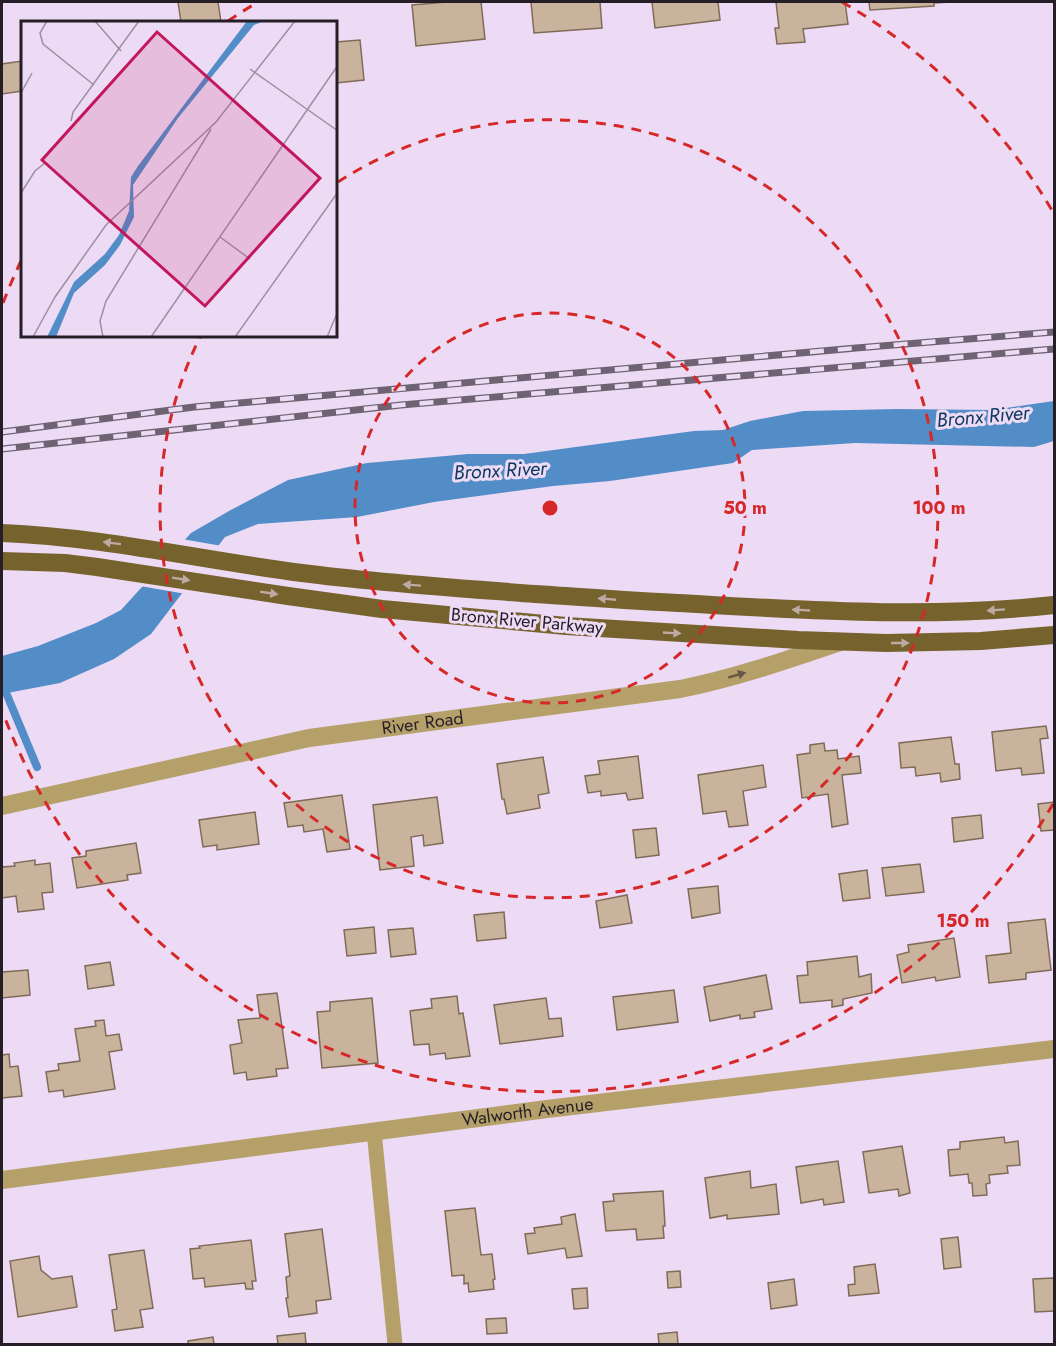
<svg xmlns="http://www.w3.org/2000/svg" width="1056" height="1346" viewBox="0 0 1056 1346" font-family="Jost,sans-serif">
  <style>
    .water { fill: #528dc8 }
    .pier { fill: #eddaf4 }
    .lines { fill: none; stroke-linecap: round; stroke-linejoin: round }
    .stream { stroke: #528dc8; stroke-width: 8 }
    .building { fill: #cab39d; stroke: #806b58; stroke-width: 1.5 }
    .service { stroke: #b5a06a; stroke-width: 15 }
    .minor { stroke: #b5a06a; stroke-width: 18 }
    .tertiary { stroke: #b5a06a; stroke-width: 18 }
    .trunk { stroke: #76622c; stroke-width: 18 }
    .rail-casing { stroke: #6e6372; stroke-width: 7 }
    .rail { stroke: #eddaf4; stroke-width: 4.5; stroke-dasharray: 14; stroke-linecap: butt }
    .oneway { fill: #bdaaa4 }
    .oneway2 { fill: #665845 }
    .ring { fill: none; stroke: #d62828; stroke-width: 3; stroke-dasharray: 10 8 }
    .labels { text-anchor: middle; stroke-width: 6; stroke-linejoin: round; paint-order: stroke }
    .street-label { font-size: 18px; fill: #251e27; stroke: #eddaf4 }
    .water-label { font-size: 20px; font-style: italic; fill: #0b385f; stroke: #eddaf4 }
    .inset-road { fill: none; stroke: #9d8fa2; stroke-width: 1.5 }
    .view { fill: #c2185b; fill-opacity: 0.15; stroke: #c2185b; stroke-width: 3 }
    .inset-edge { fill: none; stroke: #251e27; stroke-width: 3 }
    .centre { fill: #d62828; stroke: #eddaf4; stroke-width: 3 }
    .ring-label { font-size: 18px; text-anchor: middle; font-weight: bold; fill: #d62828; stroke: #eddaf4; stroke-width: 6; stroke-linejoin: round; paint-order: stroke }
  </style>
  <rect width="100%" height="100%" fill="#eddaf4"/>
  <path class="water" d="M1054 401V441L1034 447 855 443 752 450 733 463 610 481 553 486 434 502 357 517 258 524 225 537 151 634 114 659 60 683 2 694V656L38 646 96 623 121 610 191 533 229 511 288 480 367 463 468 454H524L694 431 723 430 750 421 803 411 898 409 992 410Z"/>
  <path class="pier" d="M182 539 222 546 186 594 140 586Z"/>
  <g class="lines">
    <path class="stream" d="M2 683 37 767"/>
  </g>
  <path class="building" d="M178 2H218L221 22H181Z
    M447 2H481L485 39 416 46 412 5Z
    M531 2H600L602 28 534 33Z
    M652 2H718L720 20 655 28Z
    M776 2H845L848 24 803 29 805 42 777 44 775 28H779Z
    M869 2H951L934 3V6L870 10Z
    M360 40 364 80 336 83V42Z
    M22 61V91L2 94V64Z
    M1046 726 1048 738 1040 739 1044 773 1022 775 1021 768 996 771 992 732Z
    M951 737 955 764H959L960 779 941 782 940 773 916 776 915 767 901 768 899 743Z
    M824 743 825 751 837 750 838 759 859 756 861 773 842 775 848 824 832 827 828 794 802 798 797 755 810 753V745Z
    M638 756 643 798 628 800 626 793 601 796V791L588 793 585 776 600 774 598 761Z
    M543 757 549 793 538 795 540 808 507 814 504 799H502L497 764Z
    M763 765 766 787 743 791 748 825 729 827 726 811 703 814 698 775Z
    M342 795 350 849 327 852 323 829 304 832 303 825 288 827 284 803Z
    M437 797 443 843 424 846 423 835 411 837 414 866 380 870 373 805Z
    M1054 802V830L1041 831 1038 804Z
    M255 812 259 844 217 850V845L203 847 199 820Z
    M981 815 983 838 954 842 952 818Z
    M656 828 659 855 636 858 633 830Z
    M136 843 141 873 127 875 128 880 77 888 72 858 86 856V851Z
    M35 860V865L50 863 53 892 42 893 44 909 18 912 16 896 2 898V867L15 866 14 863Z
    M920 864 924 892 886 896 882 868Z
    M867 870 870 898 843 901 839 874Z
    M718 886 720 913 692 918 688 889Z
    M627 895 632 923 600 928 596 901Z
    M504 912 506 938 477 941 474 915Z
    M1045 919 1051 970 1026 973V979L989 983 986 956 1011 953 1008 923Z
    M374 927 376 953 347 956 344 930Z
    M413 928 416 954 391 957 388 930Z
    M954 938 960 977 936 981 935 977 902 983 897 955 909 952 908 945Z
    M857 956 859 977 871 974 872 993 843 999V1005L832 1007V1000L800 1003 797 976 808 975 807 962Z
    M110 962 114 985 88 989 85 966Z
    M28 970 30 995 2 998V972Z
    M766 975 772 1009 754 1012 755 1017 740 1019V1015L710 1021 704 987Z
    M674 990 678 1022 617 1030 613 997Z
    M277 993 288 1068 276 1069 277 1076 247 1080 246 1072 234 1074 230 1045 242 1043 238 1020 260 1018 257 995Z
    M457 996 459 1014 463 1013 470 1056 446 1059 445 1053 430 1055 429 1044 414 1045 410 1011 432 1008 431 999Z
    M372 998 378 1063 322 1068 317 1012 330 1011V1002Z
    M546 998 549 1019 561 1018 563 1036 500 1044 494 1005Z
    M104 1020 106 1036 119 1034 122 1050 109 1052 115 1089 64 1097 63 1090 49 1092 46 1072 59 1070 58 1064 80 1061 75 1029 96 1026 95 1021Z
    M9 1054 10 1067 18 1066 22 1096 2 1098V1055Z
    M1004 1137 1005 1143 1018 1141 1020 1165 1007 1166 1008 1173 989 1175 990 1183 986 1184 987 1195 973 1196 972 1183H969L968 1174 950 1176 948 1150 960 1149V1142Z
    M902 1146 910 1193 899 1196 898 1189 869 1193 863 1152Z
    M838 1161 844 1202 824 1205 823 1199 801 1203 796 1167Z
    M750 1171 751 1188 776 1184 779 1214 727 1219V1215L710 1218 705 1178Z
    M663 1191 665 1226H663L664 1238 637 1240 636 1229 606 1231 603 1202 614 1201 613 1194Z
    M475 1208 481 1255 492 1254 495 1279 493 1280 494 1289 469 1292 468 1283 464 1284V1275L452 1276 445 1211Z
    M575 1214 582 1256 567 1258 565 1248 528 1254 525 1234 535 1233 534 1228 562 1224 561 1217Z
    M322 1229 331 1299 316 1301 317 1313 289 1317 286 1298H288L286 1277 290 1276 285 1234Z
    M958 1237 961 1267 944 1269 941 1239Z
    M251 1240 256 1281H252L253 1289H246L245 1283 205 1287 204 1278 193 1279 190 1249 200 1248 199 1246Z
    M144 1250 153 1308 140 1310 143 1327 115 1331 112 1310 117 1309 109 1255Z
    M39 1256 41 1270 52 1279 72 1276 77 1307 18 1317 10 1261Z
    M875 1264 879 1293 849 1296 848 1285 855 1284 854 1267Z
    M680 1271 681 1287 668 1288 667 1272Z
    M1054 1278V1311L1035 1312 1033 1279Z
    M794 1279 797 1305 771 1309 768 1283Z
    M587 1288 588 1308 574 1309 572 1289Z
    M506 1318 507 1333 487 1334 486 1319Z
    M677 1332 678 1344H659L658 1334Z
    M305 1333 306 1344H278L277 1336Z
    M213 1337 214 1344H188V1341Z"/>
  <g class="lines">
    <path class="service" d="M374 1131 395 1344"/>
    <path class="minor" id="s1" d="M2 806 309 738 680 689C735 678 787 660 840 642"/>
    <path class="tertiary" id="s2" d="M2 1180 547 1109 1054 1049"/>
    <path class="trunk" d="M2 533C103 537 201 560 302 573 379 583 457 588 535 594 582 597 630 601 678 603 805 610 927 619 1054 605
      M2 561 65 563 97 567 288 596 382 609 566 626 798 640 886 643 981 641 1054 635"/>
    <defs>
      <path id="rail" d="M2 432 194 407 856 348 1054 332
        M2 449 401 405 1054 349"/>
    </defs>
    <use href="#rail" class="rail-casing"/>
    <use href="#rail" class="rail"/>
  </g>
  <defs><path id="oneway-solid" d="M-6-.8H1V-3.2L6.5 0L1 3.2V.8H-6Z" transform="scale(1.5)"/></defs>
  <g class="oneway">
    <use href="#oneway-solid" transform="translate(112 543) rotate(-173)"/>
    <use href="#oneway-solid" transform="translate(181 579) rotate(9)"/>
    <use href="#oneway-solid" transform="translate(412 585) rotate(-176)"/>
    <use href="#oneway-solid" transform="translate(269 593) rotate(9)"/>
    <use href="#oneway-solid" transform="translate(607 599) rotate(-175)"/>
    <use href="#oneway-solid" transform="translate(801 610) rotate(-177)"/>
    <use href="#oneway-solid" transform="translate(996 610) rotate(176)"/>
    <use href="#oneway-solid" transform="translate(672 633) rotate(3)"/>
    <use href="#oneway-solid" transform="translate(900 643)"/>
  </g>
  <use class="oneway2" href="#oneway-solid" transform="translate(737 675) rotate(-16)"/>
  <g class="ring">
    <circle cx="550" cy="508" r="195"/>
    <path d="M338 182A389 389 0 1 1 200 337"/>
    <path d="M1053 804A584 584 0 0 1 3 713M3 303A584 584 0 0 1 21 261M228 21A584 584 0 0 1 258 2M842 2A584 584 0 0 1 1053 212"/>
  </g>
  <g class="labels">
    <g class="street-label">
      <text transform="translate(527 621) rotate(5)" y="6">Bronx River Parkway</text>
      <text dy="6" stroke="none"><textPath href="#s1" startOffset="429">River Road</textPath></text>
      <text dy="6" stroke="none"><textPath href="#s2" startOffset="530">Walworth Avenue</textPath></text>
    </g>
    <g class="water-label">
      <text transform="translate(983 416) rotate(-5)" y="7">Bronx River</text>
      <text transform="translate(500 470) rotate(-3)" y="7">Bronx River</text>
    </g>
  </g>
  <g transform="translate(21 21)">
    <rect width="316" height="316" fill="#eddaf4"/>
    <path d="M226 0H243L233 4 157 97 112 164 113 196 99 224 84 244 53 272 35 316H26L53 261 84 233 98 214 108 190 110 156 117 145Z" fill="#528dc8"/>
    <path class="inset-road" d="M26 0 19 12 22 23 73 64M74 0 100 30M229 48 317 110M0 72 11 52M50 100 52 91 118 0M0 172 14 150 24 142M199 216 229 238M12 316 34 276 85 204 195 101 274 0M82 316 79 300 85 280 190 108M130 316 317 44M214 316 317 171M306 316 317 290"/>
    <path class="view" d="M136 11 299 157 184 285 21 139Z"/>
    <rect width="316" height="316" class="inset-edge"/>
  </g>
  <circle cx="550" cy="508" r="9" class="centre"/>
  <g class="ring-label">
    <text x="745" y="514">50 m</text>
    <text x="939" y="514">100 m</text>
    <text x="963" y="927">150 m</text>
  </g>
  <rect width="1056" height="1346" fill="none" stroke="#251e27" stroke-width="6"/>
</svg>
